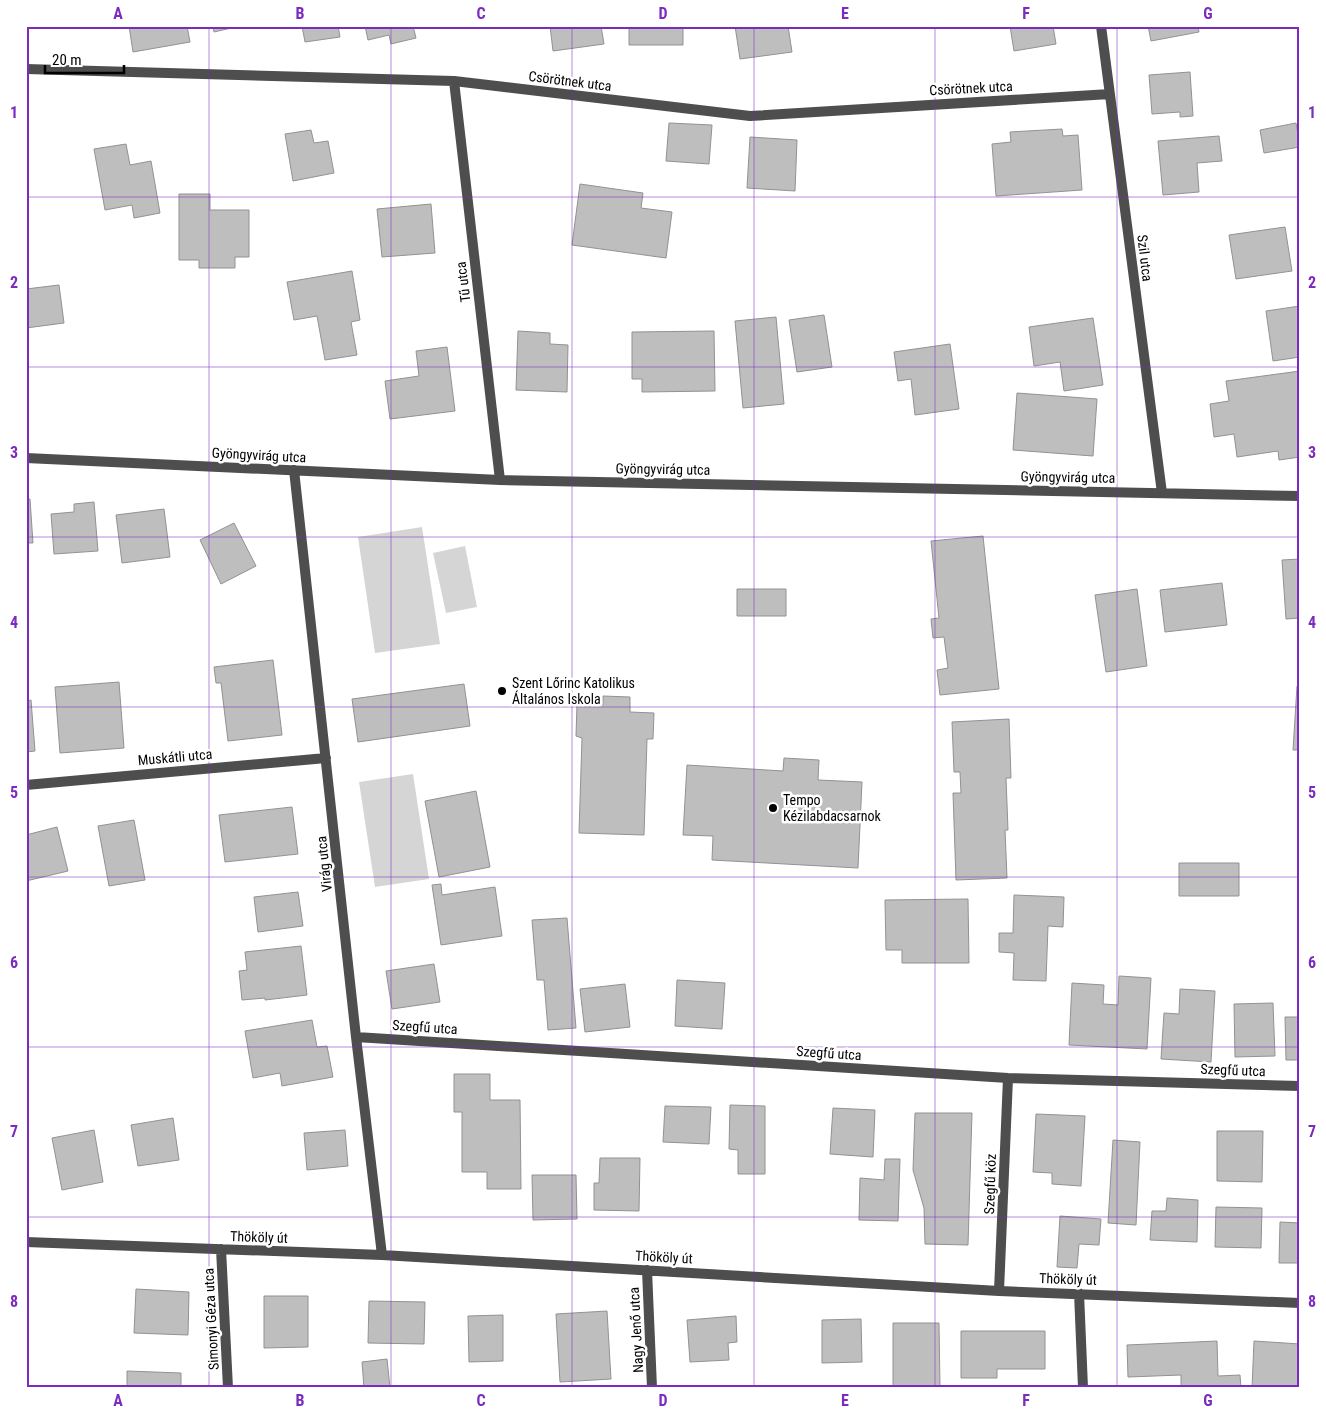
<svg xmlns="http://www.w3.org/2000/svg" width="1326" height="1414" viewBox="0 0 1326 1414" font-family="'Roboto Condensed',sans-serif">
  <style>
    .grass { fill: #d5d5d5 }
    .building { fill: #bebebe; stroke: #929292 }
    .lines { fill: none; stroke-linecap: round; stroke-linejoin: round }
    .street { stroke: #4e4e4e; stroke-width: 10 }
    .grid { fill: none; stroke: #7b2cbf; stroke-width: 1; stroke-opacity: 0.55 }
    .poi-dot { fill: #000; stroke: #fff; stroke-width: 2 }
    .labels { text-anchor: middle; stroke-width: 5; stroke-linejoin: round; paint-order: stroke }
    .street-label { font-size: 14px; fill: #000; stroke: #fff }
    .poi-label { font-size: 14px; fill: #000; stroke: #fff; text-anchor: start }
    .neatline { fill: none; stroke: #7b2cbf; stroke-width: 2 }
    .grid-label { font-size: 16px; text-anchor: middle; font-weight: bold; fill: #7b2cbf }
  </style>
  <rect width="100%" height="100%" fill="#fff"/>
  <path class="grass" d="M422 527 440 644 375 653 358 537Z
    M465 546 477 607 446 613 433 553Z
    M413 774 429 879 375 887 359 782Z"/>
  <path class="building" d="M129 26H187L190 42 133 52Z
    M213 26H240L214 32Z
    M302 26H338L340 37 305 42Z
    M365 26H413L416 38 391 44 389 35 368 40Z
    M550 26H601L604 44 553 51Z
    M629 26H683V45H629Z
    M735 26H788L792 52 740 59Z
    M1010 26H1053L1056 44 1014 51Z
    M1148 26H1198L1199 32 1151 41Z
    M1190 72 1193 116 1180 117V112L1152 114 1149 75Z
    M669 123 712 125 709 164 666 161Z
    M1296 123 1300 147 1264 153 1260 130Z
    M1062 129 1063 136 1078 135 1082 190 996 196 992 144 1011 142 1010 132Z
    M311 130 314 143 328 141 334 173 293 181 285 134Z
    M1219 136 1222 161 1197 163 1199 192 1163 195 1158 141Z
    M750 137 797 140 795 191 747 188Z
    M126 144 130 165 151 161 160 213 134 218 132 205 105 210 94 149Z
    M580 184 643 193 641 208 672 212 666 258 572 245Z
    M179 194H210V210H249V257H235V268H199V260H179Z
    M431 204 435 253 382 257 377 209Z
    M1285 227 1292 271 1236 279 1229 235Z
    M352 271 360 320 351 322 357 355 325 360 317 316 294 320 287 282Z
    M59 285 64 323 26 328V289Z
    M1300 306V357L1273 361 1266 311Z
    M824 315 832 367 797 372 789 320Z
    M776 317 784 404 743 408 735 321Z
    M1093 318 1103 385 1064 391 1060 362 1034 366 1029 327Z
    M518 331 550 333V344L568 345 567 392 516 390Z
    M714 331 715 391 642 392V379H632V332Z
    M950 344 959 409 915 415 911 379 898 381 894 352Z
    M447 347 455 411 390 419 385 381 419 376 416 351Z
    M1300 371V457L1279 460 1278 451 1237 457 1234 434 1214 437 1210 404 1229 401 1226 381Z
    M1017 393 1097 399 1093 456 1013 450Z
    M26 499H30L33 543H26Z
    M94 502 98 551 54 554 51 514 74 512V504Z
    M164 509 170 557 122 563 116 515Z
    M234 523 256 566 221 584 200 540Z
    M983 536 999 689 940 695 937 670 948 668 944 637 933 638 931 619 939 618 931 541Z
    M1300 559V618L1286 619 1282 560Z
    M1222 583 1227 625 1165 632 1160 590Z
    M737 589H786V616H737Z
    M1137 589 1147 666 1106 672 1095 595Z
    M273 660 282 735 228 741 221 683H216L214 667Z
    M119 682 124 748 60 753 55 687Z
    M464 684 470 726 358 742 352 699Z
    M1297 686H1300V750H1293Z
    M603 696 630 697V712L654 713 653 739H647L644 835 579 833 582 738 576 736 577 704 603 705Z
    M31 700 35 751 26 752V701Z
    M1009 719 1011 778H1006L1008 830H1005L1007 878 956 880 953 793H961L960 772H954L952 722Z
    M784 758 819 760 818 780 862 782 858 868 712 860 713 836 683 835 687 765 783 771Z
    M476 791 490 867 439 877 425 801Z
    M292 807 298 854 225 862 219 815Z
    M134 820 145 880 109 886 98 826Z
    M57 827 68 871 26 881V835Z
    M1179 863H1239V896H1179Z
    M441 884 442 895 495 887 502 936 441 945 432 885Z
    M298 892 303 926 258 932 254 897Z
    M1014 895 1064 897 1063 927 1048 926 1046 981 1013 980 1014 953 999 952V933H1013Z
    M968 899 969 963H902V950H886L885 900Z
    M567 918 576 1028 548 1030 544 980H537L532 920Z
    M301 946 307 995 265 1000V998L242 1000 239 971 247 970 245 952Z
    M434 964 440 1002 392 1009 386 971Z
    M1119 976 1151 978 1147 1049 1069 1045 1072 983 1104 985 1103 1004 1118 1005Z
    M677 980 725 983 722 1029 675 1026Z
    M625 984 630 1027 585 1032 580 989Z
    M1180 989 1215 991 1211 1062 1161 1059 1164 1013 1179 1014Z
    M1273 1003 1275 1056 1235 1057 1234 1004Z
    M1285 1017H1300V1060H1286Z
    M312 1020 317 1047 327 1046 333 1077 282 1086 280 1073 253 1078 245 1031Z
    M454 1074H490V1100H520L521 1189H487V1172H462V1112H454Z
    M730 1105 765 1106V1174H738V1150L729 1149Z
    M665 1106 711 1107 709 1144 663 1142Z
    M833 1108 875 1110 873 1157 830 1154Z
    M915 1113H972L968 1245 925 1244 924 1208 913 1170Z
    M1036 1114 1085 1116 1081 1186 1052 1184V1173L1033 1172Z
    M173 1118 179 1160 138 1166 131 1125Z
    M94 1130 103 1182 62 1190 52 1138Z
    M345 1130 348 1166 307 1170 304 1133Z
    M1217 1131H1263L1262 1182 1217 1181Z
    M1113 1140 1140 1142 1136 1225 1108 1223Z
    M600 1158H640L639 1211 594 1210V1183H599Z
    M885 1159H900L898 1221 859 1220 860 1178 884 1180Z
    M532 1175H576L577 1219 533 1220Z
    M1167 1198 1198 1200 1197 1242 1150 1240 1152 1211H1166Z
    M1216 1207 1262 1208 1261 1248 1215 1247Z
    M1060 1216 1101 1219 1099 1245 1079 1244 1077 1268 1057 1267Z
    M1280 1222 1300 1223V1263H1279Z
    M136 1289 189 1292 188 1335 134 1333Z
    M264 1296H308V1347L264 1348Z
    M369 1301 425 1302 424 1344 368 1343Z
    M607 1311 611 1379 560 1382 556 1314Z
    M503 1315V1361L469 1362 468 1316Z
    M736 1316 737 1342 728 1343 729 1360 690 1362 687 1320Z
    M861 1319 862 1362 822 1363V1320Z
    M893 1323H939L940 1388H893Z
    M961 1331H1045V1369H997V1378H961Z
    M1217 1341 1218 1376 1240 1375 1241 1388H1181V1375L1128 1377 1127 1345Z
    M1254 1341 1300 1344V1388H1252Z
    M387 1359 390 1388H364L362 1362Z
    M127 1371 181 1373V1388H127Z"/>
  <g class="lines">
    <path class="street" d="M1101 26 1162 493
      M26 69 454 81 750 116 1110 94
      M454 81 500 480
      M26 458 500 480 1300 496
      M294 470 356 1037 382 1255
      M26 785 326 758
      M356 1037 1008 1078 1300 1086
      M26 1242 382 1255 999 1291 1300 1303
      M221 1249 228 1388
      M647 1270 652 1388
      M999 1291 1008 1078
      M1079 1293 1083 1388"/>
  </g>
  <path class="grid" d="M209 26V1388M391 26V1388M572 26V1388M754 26V1388M935 26V1388M1117 26V1388M26 197H1300M26 367H1300M26 537H1300M26 707H1300M26 877H1300M26 1047H1300M26 1217H1300"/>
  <g class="poi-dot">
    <circle cx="502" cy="691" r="5"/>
    <circle cx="773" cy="808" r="5"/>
  </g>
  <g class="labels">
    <g class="street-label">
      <text transform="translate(570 81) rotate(7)" y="5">Csörötnek utca</text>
      <text transform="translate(971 88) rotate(-3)" y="5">Csörötnek utca</text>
      <text transform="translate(1145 258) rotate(83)" y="5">Szil utca</text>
      <text transform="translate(463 282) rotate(-97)" y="5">Tű utca</text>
      <text transform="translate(259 455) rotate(3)" y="5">Gyöngyvirág utca</text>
      <text transform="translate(663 469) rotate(1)" y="5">Gyöngyvirág utca</text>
      <text transform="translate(1068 477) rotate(1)" y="5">Gyöngyvirág utca</text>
      <text transform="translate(175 757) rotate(-5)" y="5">Muskátli utca</text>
      <text transform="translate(324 864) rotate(-96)" y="5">Virág utca</text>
      <text transform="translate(425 1027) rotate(4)" y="5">Szegfű utca</text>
      <text transform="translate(829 1053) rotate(4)" y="5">Szegfű utca</text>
      <text transform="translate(1233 1070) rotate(2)" y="5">Szegfű utca</text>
      <text transform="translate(990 1184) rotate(-88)" y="5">Szegfű köz</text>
      <text transform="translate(259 1237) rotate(2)" y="5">Thököly út</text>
      <text transform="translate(664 1257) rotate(3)" y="5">Thököly út</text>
      <text transform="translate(1068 1279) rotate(2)" y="5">Thököly út</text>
      <text transform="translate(211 1319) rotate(-93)" y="5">Simonyi Géza utca</text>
      <text transform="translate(636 1330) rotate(-93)" y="5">Nagy Jenő utca</text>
    </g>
    <g class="poi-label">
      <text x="512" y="688">Szent Lőrinc Katolikus<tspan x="512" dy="16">Általános Iskola</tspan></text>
      <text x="783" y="805">Tempo<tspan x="783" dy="16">Kézilabdacsarnok</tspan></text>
    </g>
  </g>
  <rect width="1326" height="1414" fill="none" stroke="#ffffff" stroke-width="55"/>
  <path d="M45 65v8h79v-8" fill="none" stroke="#000000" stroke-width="2.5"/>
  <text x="52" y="65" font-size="15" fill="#000000" stroke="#ffffff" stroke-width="4" paint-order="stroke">20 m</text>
  <rect x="28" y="28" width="1270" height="1358" class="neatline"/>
  <g class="grid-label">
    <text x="118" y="19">A</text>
    <text x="300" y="19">B</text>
    <text x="481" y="19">C</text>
    <text x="663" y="19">D</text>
    <text x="845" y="19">E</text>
    <text x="1026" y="19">F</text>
    <text x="1208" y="19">G</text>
    <text x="14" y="118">1</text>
    <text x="1312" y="118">1</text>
    <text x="14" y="288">2</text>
    <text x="1312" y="288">2</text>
    <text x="14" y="458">3</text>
    <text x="1312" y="458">3</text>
    <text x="14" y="628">4</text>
    <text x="1312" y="628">4</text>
    <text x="14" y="798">5</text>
    <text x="1312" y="798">5</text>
    <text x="14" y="968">6</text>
    <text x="1312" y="968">6</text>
    <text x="14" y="1137">7</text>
    <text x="1312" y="1137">7</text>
    <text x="14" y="1307">8</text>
    <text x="1312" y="1307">8</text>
    <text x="118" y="1406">A</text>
    <text x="300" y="1406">B</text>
    <text x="481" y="1406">C</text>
    <text x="663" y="1406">D</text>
    <text x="845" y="1406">E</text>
    <text x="1026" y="1406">F</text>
    <text x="1208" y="1406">G</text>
  </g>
</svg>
